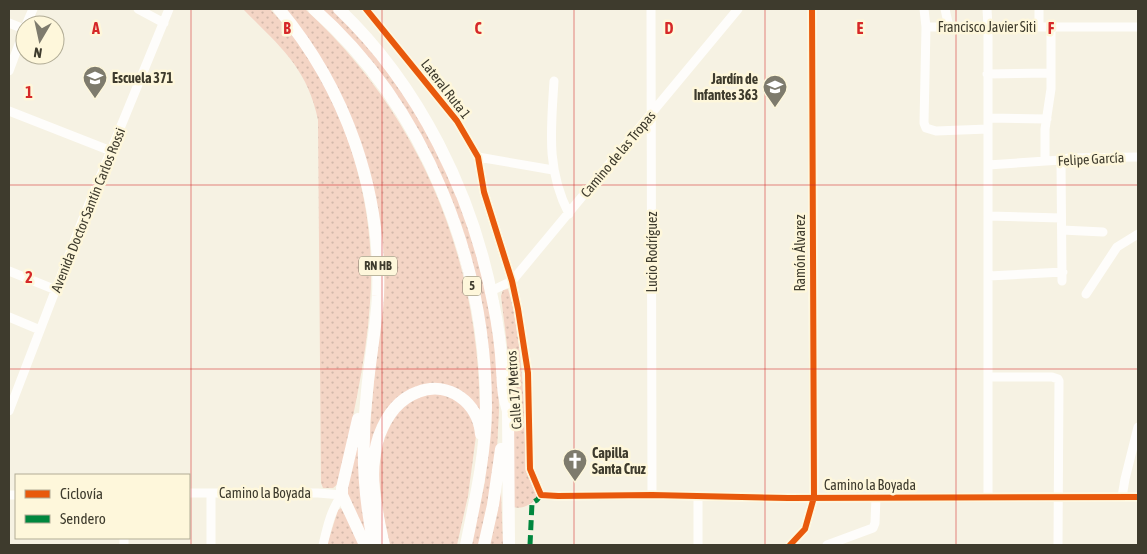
<svg xmlns="http://www.w3.org/2000/svg" width="1147" height="554" viewBox="0 0 1147 554" font-family="'Asap Condensed',sans-serif">
  <style>
    .grass { fill: url(#grass-dots) }
    .lines { fill: none; stroke-linecap: round; stroke-linejoin: round }
    .minor { stroke: #fefdfb; stroke-width: 9 }
    .highway { stroke: #fefdfb; stroke-width: 12 }
    .quiet { stroke: #00873e; stroke-width: 5; stroke-dasharray: 10 5; stroke-linecap: butt }
    .cycleway-casing { stroke: #fef7db; stroke-width: 9 }
    .cycleway { stroke: #e8590c; stroke-width: 6 }
    .grid { fill: none; stroke: #d62828; stroke-width: 1; stroke-opacity: 0.55 }
    .labels { text-anchor: middle; stroke-width: 5; stroke-linejoin: round; paint-order: stroke }
    .shield { fill: #fef7db; stroke: #787361; stroke-width: 1 }
    .shield-label { font-size: 12px; font-weight: bold; fill: #3e3b2d }
    .street-label { font-size: 14px; fill: #3e3b2d; stroke: #fef7db }
    .poi-label { font-size: 14px; font-weight: bold; fill: #3e3b2d; stroke: #fef7db; text-anchor: start }
    .grid-label { font-size: 16px; text-anchor: middle; font-weight: bold; fill: #d62828; stroke: #fef7db; stroke-width: 5; stroke-linejoin: round; paint-order: stroke }
  </style>
  <defs>
    <pattern id="grass-dots" width="8" height="8" patternUnits="userSpaceOnUse" patternTransform="scale(1.25)"><rect width="8" height="8" fill="#f4d5c5"/><path d="M2 2h.1M6 6h.1" fill="none" stroke="#d2b8aa" stroke-width="1.8" stroke-linecap="round"/></pattern>
  </defs>
  <rect width="100%" height="100%" fill="#f6f2e3"/>
  <path class="grass" d="M243 9H270C280 20 291 32 299 44 351 119 377 212 370 303 366 364 351 424 339 483L333 488H323L321 483 318 120C307 67 279 46 243 9Z
    M286 9H305C420 114 478 256 480 410L466 396 404 394 367 458 375 370 371 177Z
    M322 9H333L368 45 414 110 435 146 464 211 487 294 498 369 499 411 497 449 480 545H471L485 481 489 369 435 166Z
    M508 289 516 318 519 346 522 375 527 465 538 495V498C530 504 523 510 513 507L511 378 501 296 503 290Z
    M427 393 455 397 471 415 476 436 468 496 457 545H388L378 473 385 431 402 406Z
    M357 435 370 545 345 490Z
    M501 492 503 545H490Z
    M341 508 362 545H327L338 510Z"/>
  <g class="lines">
    <path class="minor" d="M138 9 164 23
      M366 9 457 121 478 157 484 192 512 281 518 309 528 373 530 469 541 495 558 496 652 495 788 498 1138 497
      M651 9 652 495
      M924 9 926 27 924 123 926 128 936 131 988 129
      M945 9 949 27
      M987 9 988 27V497
      M1039 9V27
      M9 23 24 29
      M26 25 33 9
      M926 27H1138
      M9 71 25 28
      M987 74 1050 73
      M554 81C551 130 546 169 569 214
      M9 111 111 151
      M988 118 1047 119
      M478 157 553 170
      M1061 160 1062 281
      M1045 161V129L1051 89V27
      M988 165 1061 160 1068 158 1138 157
      M988 216 1061 218
      M1062 230 1103 232
      M9 271 56 290
      M989 276 1063 272
      M491 291 512 281 738 9
      M1086 294 1117 247 1138 234
      M9 317 40 330
      M988 377H1052L1058 379 1059 381 1058 545
      M9 411 82 221 169 9
      M189 493H318L342 495
      M9 495H16
      M698 496V545
      M1122 497 1125 479 1138 427
      M124 545V538
      M211 545V493
      M323 545C327 528 331 509 342 495
      M790 545 805 529 814 497 812 9
      M827 545 873 528 875 523 876 497"/>
    <path class="highway" d="M279 9C346 89 382 191 378 296 376 328 370 359 367 391 361 443 363 494 374 545
      M314 9C425 107 486 261 486 407 486 452 475 501 466 545
      M339 9C419 85 473 195 493 302 498 325 501 347 502 370 503 386 503 396 508 411L509 545
      M358 419 342 488V495L365 545
      M384 545C376 510 367 472 379 436 386 417 398 399 418 392 448 380 479 403 481 434
      M484 545 493 505 501 449"/>
    <path class="quiet" d="M530 545 532 503 537 500 541 495"/>
    <defs>
      <path id="cycleway" d="M366 9 457 121 478 157 484 192 512 281 518 309 528 373 530 469 541 495 558 496 652 495 788 498 1138 497
        M790 545 805 529 814 497 812 9"/>
    </defs>
    <use href="#cycleway" class="cycleway-casing"/>
    <use href="#cycleway" class="cycleway"/>
  </g>
  <path class="grid" d="M191 9V545M382 9V545M574 9V545M765 9V545M956 9V545M9 185H1138M9 369H1138"/>
  <defs>
    <symbol id="school-pin" viewBox="-11 -11 22 30"><path d="M0 17L-7.5 6A9.5 9.5 0 1 1 7.5 6Z" fill="#7e7b6d" stroke="#fef7db"/><path d="M0-5L7-2L0 1L-7-2ZM-4 1L0 2.5L4 1V4Q0 6-4 4Z" fill="#fff"/></symbol>
    <symbol id="church-pin" viewBox="-11 -11 22 30"><path d="M0 17L-7.5 6A9.5 9.5 0 1 1 7.5 6Z" fill="#7e7b6d" stroke="#fef7db"/><path d="M-1.2-6h2.4v3.5h3.3v2.4h-3.3V6h-2.4V-.1h-3.3v-2.4h3.3Z" fill="#fff"/></symbol>
  </defs>
  <g fill-rule="evenodd">
    <use href="#school-pin" x="81" y="64" width="28" height="38"/>
    <use href="#school-pin" x="761" y="73" width="28" height="38"/>
    <use href="#church-pin" x="561" y="447" width="28" height="38"/>
  </g>
  <g class="labels">
    <g class="shield">
      <rect x="359" y="256.5" width="38" height="19" rx="4"/>
      <rect x="463" y="276.5" width="18" height="19" rx="4"/>
    </g>
    <g class="shield-label">
      <text x="378" y="270">RN HB</text>
      <text x="472" y="290">5</text>
    </g>
    <g class="street-label">
      <text x="987" y="32">Francisco Javier Siti</text>
      <text transform="translate(446 89) rotate(52)" y="5">Lateral Ruta 1</text>
      <text transform="translate(618 154) rotate(-50)" y="5">Camino de las Tropas</text>
      <text transform="translate(1091 159) rotate(-3)" y="5">Felipe García</text>
      <text transform="translate(88 210) rotate(-68)" y="5">Avenida Doctor Santín Carlos Rossi</text>
      <text transform="translate(652 252) rotate(-90)" y="5">Lucio Rodríguez</text>
      <text transform="translate(800 253) rotate(-90)" y="5">Ramón Álvarez</text>
      <text transform="translate(514 390) rotate(-94)" y="5">Calle 17 Metros</text>
      <text x="870" y="490">Camino la Boyada</text>
      <text x="265" y="498">Camino la Boyada</text>
    </g>
    <g class="poi-label">
      <text x="112" y="83">Escuela 371</text>
      <text x="758" y="84" text-anchor="end">Jardín de<tspan x="758" dy="16">Infantes 363</tspan></text>
      <text x="592" y="458">Capilla<tspan x="592" dy="16">Santa Cruz</tspan></text>
    </g>
  </g>
  <g class="grid-label">
    <text x="96" y="34">A</text>
    <text x="287" y="34">B</text>
    <text x="478" y="34">C</text>
    <text x="669" y="34">D</text>
    <text x="860" y="34">E</text>
    <text x="1051" y="34">F</text>
    <text x="29" y="98">1</text>
    <text x="29" y="283">2</text>
  </g>
  <rect width="1147" height="554" fill="none" stroke="#3e3b2d" stroke-width="20"/>
  <rect x="15" y="474" width="175" height="65" fill="#fef7db" stroke="#b1ac95"/>
  <rect x="25" y="490" width="25" height="8" fill="#e8590c" stroke="#b1ac95"/>
  <text x="60" y="499" font-size="15" fill="#3e3b2d">Ciclovía</text>
  <rect x="25" y="515" width="25" height="8" fill="#00873e" stroke="#b1ac95"/>
  <text x="60" y="524" font-size="15" fill="#3e3b2d">Sendero</text>
  <g transform="translate(40 40) rotate(189)"><circle r="24" fill="#fef7db" stroke="#b1ac95"/>
  <path d="M0-4L9 19L0 12L-9 19Z" fill="#7e7b6d"/>
  <text y="-8" font-size="14" font-weight="bold" text-anchor="middle" fill="#3e3b2d">N</text>
  </g>
</svg>
